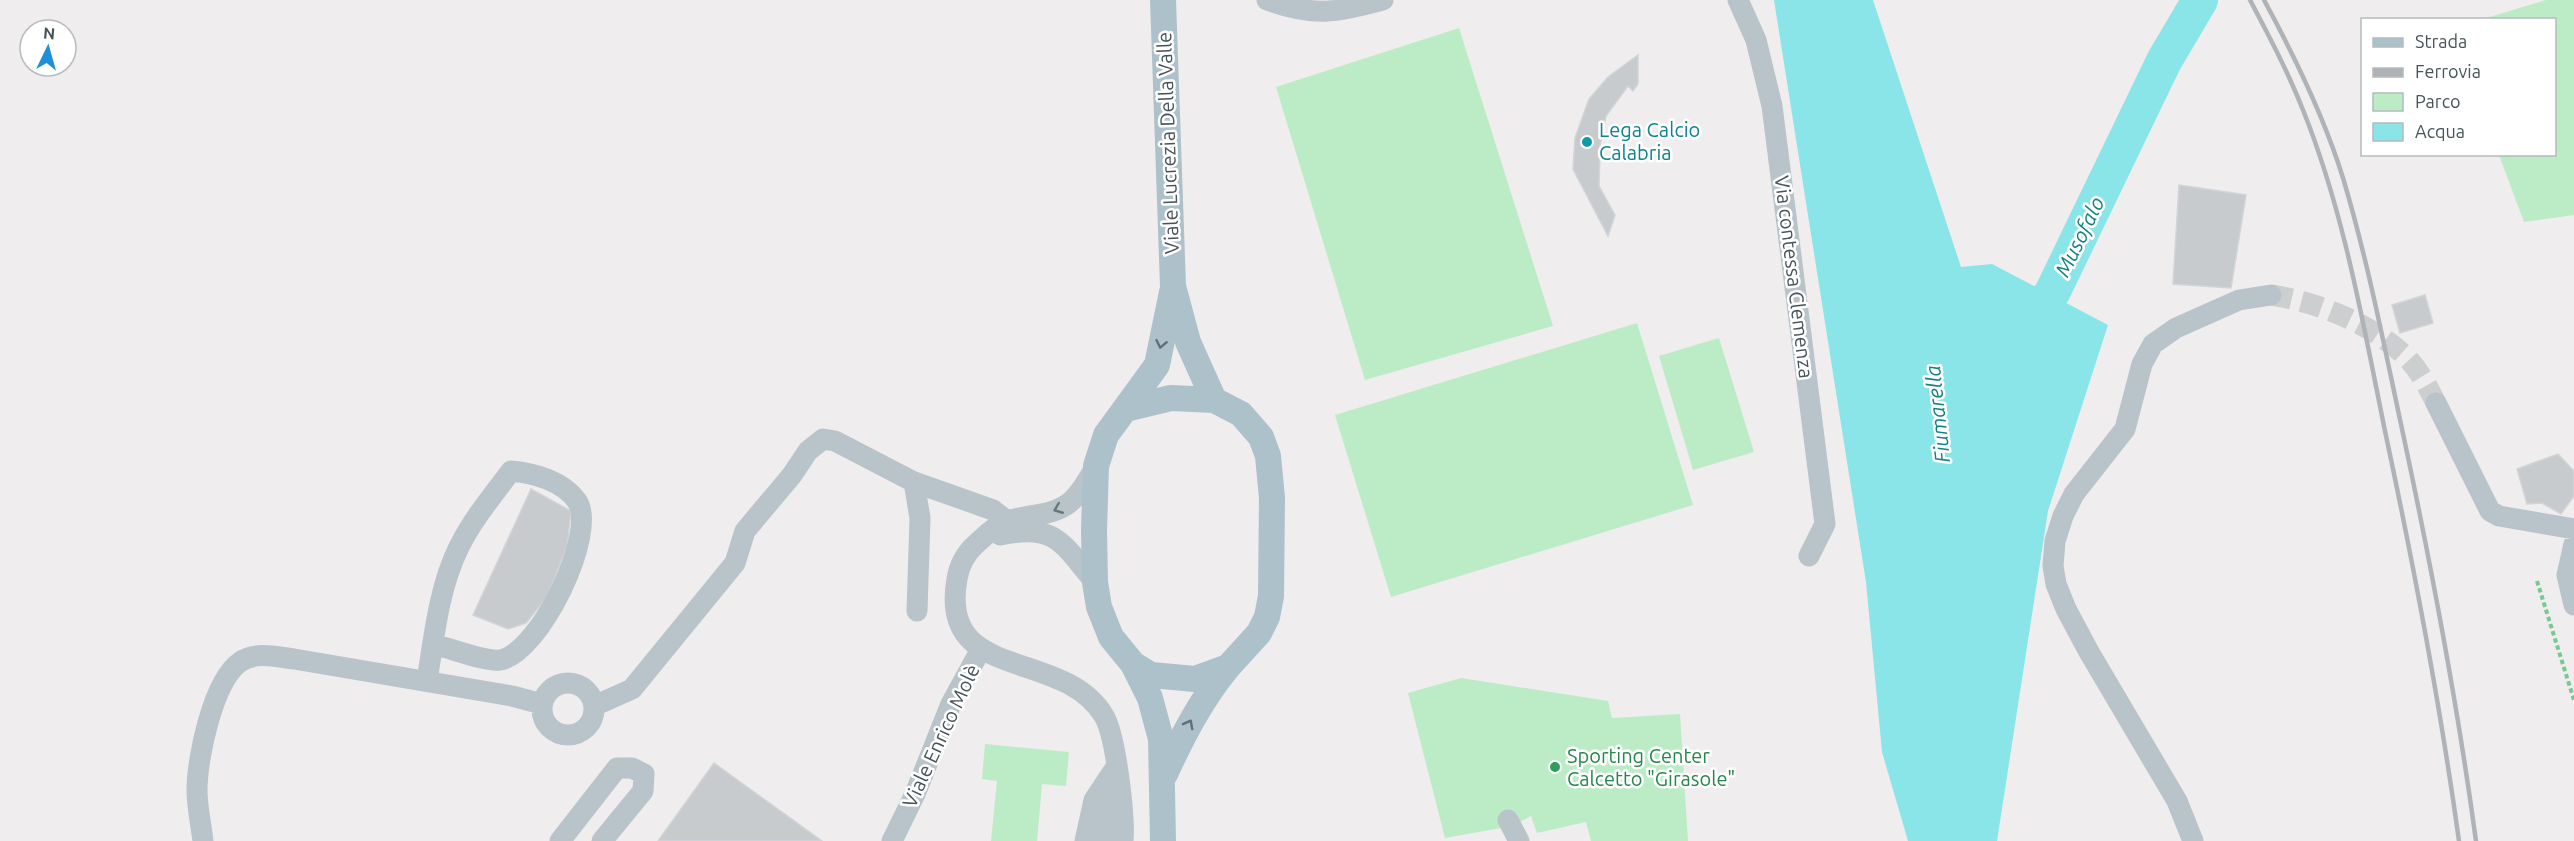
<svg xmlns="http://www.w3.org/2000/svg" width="2574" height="841" viewBox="0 0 2574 841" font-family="Ubuntu,sans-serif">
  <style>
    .green { fill: #bcecc6 }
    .water { fill: #8ae5e8 }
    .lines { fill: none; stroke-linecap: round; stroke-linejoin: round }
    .river { stroke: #8ae5e8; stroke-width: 36 }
    .building { fill: #c7cbce; stroke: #d1d4d8; stroke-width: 1.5 }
    .minor-tunnel { stroke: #cdcecf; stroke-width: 21; stroke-dasharray: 21 10; stroke-linecap: butt }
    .path { stroke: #75c991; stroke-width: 4; stroke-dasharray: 4.5 3; stroke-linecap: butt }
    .minor { stroke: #b8c4c9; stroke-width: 21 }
    .major { stroke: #adc1cb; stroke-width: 26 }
    .rail { stroke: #afb3b7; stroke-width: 4.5 }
    .oneway { stroke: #606f76 }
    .oneway2 { stroke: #68767b }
    .culture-dot { fill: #0f9aa8; stroke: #fff; stroke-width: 2 }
    .leisure-dot { fill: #2e9e5b; stroke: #fff; stroke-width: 2 }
    .labels { text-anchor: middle; stroke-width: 5; stroke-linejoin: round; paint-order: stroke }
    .culture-label { font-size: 20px; fill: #0d838f; stroke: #fff; text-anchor: start }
    .street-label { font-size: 20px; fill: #465459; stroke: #fff }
    .leisure-label { font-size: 20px; fill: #27864d; stroke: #fff; text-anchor: start }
    .water-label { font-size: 21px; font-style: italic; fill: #118084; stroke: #fff }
  </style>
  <rect width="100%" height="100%" fill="#efeded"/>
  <path class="green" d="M2546 0H2574V215L2524 222 2499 155 2554 154V20L2483 19Z
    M1459 28 1553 326 1365 380 1276 87Z
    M1637 323 1693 505 1391 597 1335 415Z
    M1719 338 1754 452 1693 470 1659 356Z
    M1461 678 1608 701 1612 718 1680 714 1688 841H1591L1586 822 1537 833 1531 816 1512 826 1445 838 1408 693Z
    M985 744 1069 752 1066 786 1042 784 1037 841H991L997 781 982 779Z"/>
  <path class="water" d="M1774 0H1873L1961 267 1992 264 2108 325 2048 511 1997 841H1908L1882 752 1866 582Z"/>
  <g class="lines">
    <path class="river" d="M2024 337 2053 291 2164 61 2200 0"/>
  </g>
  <path class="building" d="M1638 55V84L1633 91 1628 86 1606 116 1600 146 1599 186 1615 215 1608 236 1573 169 1575 138 1589 99 1608 77Z
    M2179 185 2246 195 2231 288 2173 284Z
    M2425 295 2433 323 2400 333 2392 305Z
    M2558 454 2574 471V496L2561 514 2542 503 2527 504 2517 469Z
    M531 489 571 511 567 547 547 597 526 623 508 629 473 615Z
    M714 763 822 841H658Z"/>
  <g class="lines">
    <path class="minor-tunnel" d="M2271 295C2317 302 2367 322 2402 353 2417 366 2427 385 2436 403"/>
    <path class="path" d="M2537 581 2574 700"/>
    <path class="minor" d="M1267 0C1314 17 1336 13 1383 0
      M1738 0 1756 40 1772 106 1825 524 1809 556
      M2436 403 2490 511 2499 516 2574 529
      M1096 466C1088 479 1081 494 1069 503 1051 517 1025 514 1005 522 993 527 985 536 976 544 966 553 959 566 957 579 938 684 1063 647 1104 716 1116 736 1125 817 1123 841
      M914 482 920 518 917 611
      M1000 535C1057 523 1062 544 1095 582
      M2574 544 2567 575 2574 605
      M427 681C434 637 439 587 459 547 473 519 493 495 511 471 534 473 563 481 577 501 598 532 540 653 500 660 484 662 450 648 433 644
      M542 709a26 26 0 1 1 52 0a26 26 0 1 1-52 0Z
      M594 706 632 689 735 563 745 531 792 475 808 451 823 439 835 441 914 482 993 510 1007 521
      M1508 820 1519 841
      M203 841C201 824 197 807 197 790 197 758 213 681 240 662 255 651 277 657 294 659L512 696 542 704
      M560 841 617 768H632L644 774 643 791 602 841
      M892 841 915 794 951 704 981 649
      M1085 841 1094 800 1116 767
      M1102 841 1111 788
      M2193 841 2177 801 2089 652 2066 609 2056 584 2053 566 2055 541 2063 516 2074 494 2125 429 2142 364 2153 344 2176 328 2239 300 2271 295"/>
    <path class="major" d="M1163 0 1173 286 1188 342 1214 400
      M1171 398 1214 400 1241 414 1261 437 1268 456 1272 498 1271 596 1267 617 1259 633 1228 667 1195 679 1151 675 1133 664 1111 637 1099 607 1095 582 1094 530 1096 466 1106 435 1125 409Z
      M1125 409 1157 365 1172 292
      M1133 664 1150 698 1161 739 1163 841
      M1165 774C1183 735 1201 700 1228 667"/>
    <path class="rail" d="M2250 0C2269 36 2288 72 2303 110 2344 212 2363 323 2385 431 2414 567 2440 703 2459 841
      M2264 0C2295 57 2324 116 2343 178 2369 265 2386 355 2405 443 2433 575 2458 708 2476 841"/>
  </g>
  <defs><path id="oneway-chevron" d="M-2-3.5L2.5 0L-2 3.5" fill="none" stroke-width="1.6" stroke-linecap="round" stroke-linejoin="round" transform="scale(1.5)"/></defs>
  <g class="oneway">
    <use href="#oneway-chevron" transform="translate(1161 344) rotate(102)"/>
    <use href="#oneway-chevron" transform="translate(1189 724) rotate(-62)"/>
  </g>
  <use class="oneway2" href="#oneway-chevron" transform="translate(1058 509) rotate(158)"/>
  <circle class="culture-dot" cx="1587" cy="142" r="6"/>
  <circle class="leisure-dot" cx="1555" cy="767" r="6"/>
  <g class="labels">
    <g class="culture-label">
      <text x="1599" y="137">Lega Calcio<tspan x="1599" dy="23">Calabria</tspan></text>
    </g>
    <g class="street-label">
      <text transform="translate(1168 143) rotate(-92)" y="7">Viale Lucrezia Della Valle</text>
      <text transform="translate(1794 277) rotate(83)" y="7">Via contessa Clemenza</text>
      <text transform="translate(941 736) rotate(-65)" y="7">Viale Enrico Molè</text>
    </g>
    <g class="leisure-label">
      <text x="1567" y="763">Sporting Center<tspan x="1567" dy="23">Calcetto "Girasole"</tspan></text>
    </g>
    <g class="water-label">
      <text transform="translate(2080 237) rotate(-64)" y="7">Musofalo</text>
      <text transform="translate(1938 414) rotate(-96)" y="7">Fiumarella</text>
    </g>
  </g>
  <rect x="2361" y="18" width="195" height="138" fill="#ffffff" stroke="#b5bbbd" stroke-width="1.5"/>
  <rect x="2373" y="38" width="30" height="9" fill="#adc1cb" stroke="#b5bbbd" stroke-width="1.5"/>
  <text x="2415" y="48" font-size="18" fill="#465459">Strada</text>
  <rect x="2373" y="68" width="30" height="9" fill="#afb3b7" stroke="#b5bbbd" stroke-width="1.5"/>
  <text x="2415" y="78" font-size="18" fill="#465459">Ferrovia</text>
  <rect x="2373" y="93" width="30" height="18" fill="#bcecc6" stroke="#b5bbbd" stroke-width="1.5"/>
  <text x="2415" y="108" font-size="18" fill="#465459">Parco</text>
  <rect x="2373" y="123" width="30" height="18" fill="#8ae5e8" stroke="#b5bbbd" stroke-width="1.5"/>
  <text x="2415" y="138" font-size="18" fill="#465459">Acqua</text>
  <g transform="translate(48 48) rotate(5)"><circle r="28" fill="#ffffff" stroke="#b5bbbd" stroke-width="1.5"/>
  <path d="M0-4.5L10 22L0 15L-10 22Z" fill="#1f90d7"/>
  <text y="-9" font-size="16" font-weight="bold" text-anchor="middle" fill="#465459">N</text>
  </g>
</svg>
